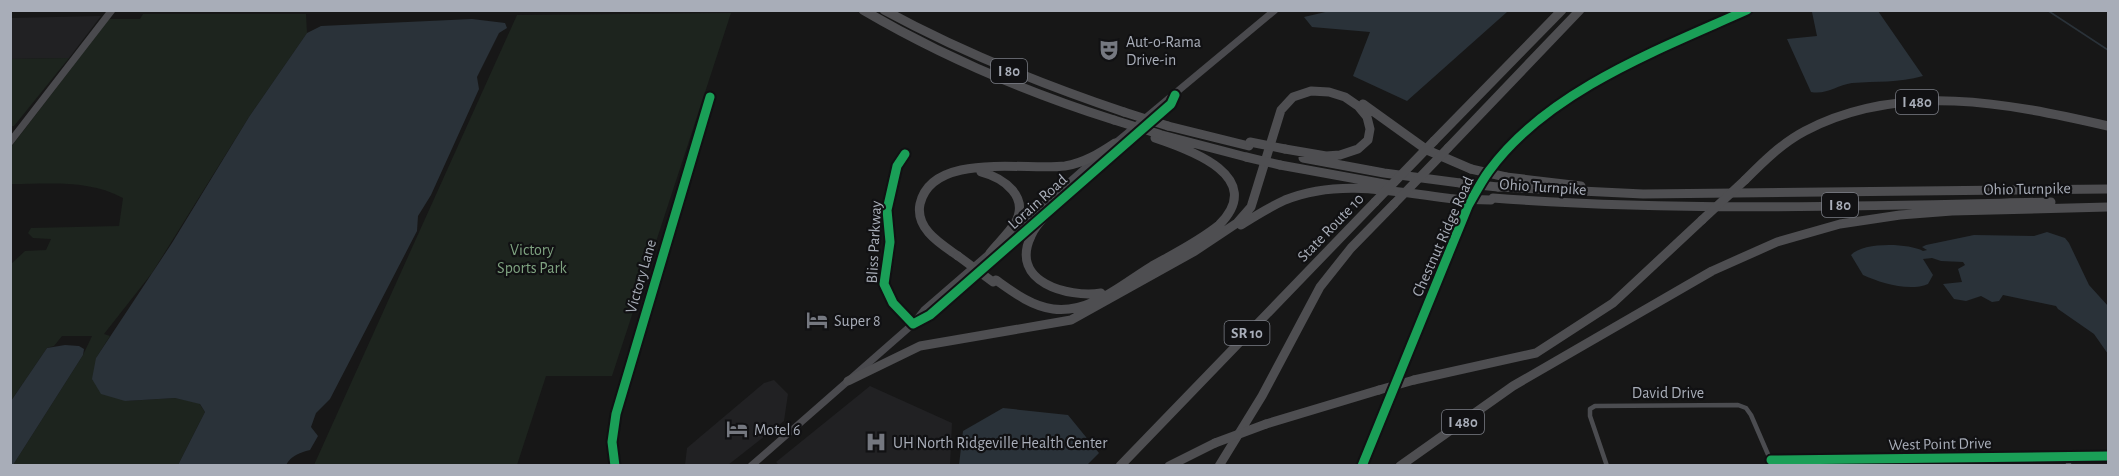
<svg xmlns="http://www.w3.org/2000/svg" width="2119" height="476" viewBox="0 0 2119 476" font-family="'Alegreya Sans',sans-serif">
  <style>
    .built { fill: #212123 }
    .green { fill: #1d241e }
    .water { fill: #2a3239 }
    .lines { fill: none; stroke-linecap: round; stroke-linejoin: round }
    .stream { stroke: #2a3239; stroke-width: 1.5 }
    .street { stroke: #4b4c50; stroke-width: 4.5 }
    .secondary { stroke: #4a4a4e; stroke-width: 7 }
    .highway { stroke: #4e4e51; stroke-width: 9 }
    .rail { stroke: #4b4c4f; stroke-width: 1.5; stroke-dasharray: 8 6; stroke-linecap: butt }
    .highway-bridge { stroke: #4e4e51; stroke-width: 9 }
    .cycleway-casing { stroke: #111113; stroke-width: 13 }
    .cycleway { stroke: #1a9f57; stroke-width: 9 }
    .labels { text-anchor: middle; stroke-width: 4.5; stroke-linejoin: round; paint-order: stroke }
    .shield { fill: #111113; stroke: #7b7e86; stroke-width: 1.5 }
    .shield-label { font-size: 15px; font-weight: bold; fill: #a8adb8 }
    .poi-label { font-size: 16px; fill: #a8adb8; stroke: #111113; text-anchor: start }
    .street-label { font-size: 16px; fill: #a8adb8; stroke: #111113 }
    .park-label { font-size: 16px; fill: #7fa381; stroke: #111113 }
  </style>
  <rect width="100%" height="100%" fill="#171717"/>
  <path class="built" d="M101 16 69 58 11 59 10 18Z
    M774 380 788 394 784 421 728 465H685L687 448 764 383Z
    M870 386 952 423 950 465H779L776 462Z"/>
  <path class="green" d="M731 13 612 376H546L517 465H314L517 15Z
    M143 14H306L307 33 249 117 152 273 104 334 110 336 96 358 125 401 175 398 199 403 205 412 178 465H13L83 355 92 336H62L54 346 47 348 11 401V264L25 251 46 250 51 239 33 238 28 233 31 228 119 226 123 198C89 179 48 184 11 184V147L109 19H140Z
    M69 58 14 126H11V59Z"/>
  <path class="water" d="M1334 10 1507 12 1407 101 1353 76 1370 32 1312 27 1304 17Z
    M1878 11 1923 76C1898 83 1877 81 1852 83 1837 85 1827 95 1811 92L1787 39 1817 36 1812 12Z
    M472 19 505 23 507 28 499 33 477 77 479 89 431 195 418 216 417 231 330 399 316 413 311 427 318 436 310 450C299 453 292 455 286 465H178L205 412 200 404 175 398 125 401 101 394 92 379 96 358 172 243 249 117 307 33 321 26Z
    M2047 232 2065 238 2069 243 2089 285 2108 306V354L2094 334 2058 309 2056 306 2003 295 1999 301 1992 302 1981 296 1966 301 1954 299 1943 284 1962 282 1958 269 1965 265 1963 262 1941 261 1932 258 1923 259 1933 275 1928 284C1909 292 1881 283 1863 275L1851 255C1863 242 1908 243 1923 251L1927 250 1922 247 1926 245 1974 235 2034 236Z
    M65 345 79 346 84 349 83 355 13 465H11V401L47 348Z
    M1003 408 1068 415 1099 453 1087 465H959L963 431Z"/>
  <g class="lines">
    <path class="stream" d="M2047 10 2108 50"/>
    <path class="street" d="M905 154 897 166 887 210 890 242 884 284 893 303 913 324
      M2064 456 2070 466
      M1771 460 2108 456
      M615 466 612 442 616 414 710 97
      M1607 466 1590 416V409L1595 406 1738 405 1746 408 1751 415 1773 466"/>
    <path class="secondary" d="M10 142 112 10
      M1113 145 1275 10
      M1054 206 1171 104 1175 95
      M1009 235 1100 155
      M917 322 930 315 1037 222
      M751 466 913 324 924 310 992 251
      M1362 466 1468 206C1475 194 1481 182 1489 171 1547 91 1660 49 1747 10"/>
    <path class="highway" d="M863 10C943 57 1026 92 1114 120
      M884 10C961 52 1041 84 1124 112
      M1363 104 1427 150 1471 169
      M1168 126 1249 146
      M1162 135 1246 157
      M1434 141 1562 10
      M1448 148 1580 10
      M1303 158 1384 173 1460 183
      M1280 165 1390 185
      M981 172C1004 178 1030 197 1015 223 1008 234 998 243 990 253
      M1506 177 1581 186
      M1745 180C1763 162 1782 143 1805 131 1900 81 2008 103 2108 126
      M1498 187 1643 194 2108 189
      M1493 198C1679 212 1865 206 2051 202
      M1057 203C1048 214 1036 223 1031 236 1009 282 1068 298 1101 293
      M1241 225C1255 216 1270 207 1285 200 1339 178 1397 192 1453 199
      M958 256C941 244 915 229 920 204 932 151 1027 171 1065 166 1084 163 1100 153 1115 143
      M996 280C1013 292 1031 306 1053 309 1090 314 1122 284 1152 266 1175 253 1198 242 1219 225 1267 177 1191 150 1155 138
      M1414 380 1536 353 1613 303 1702 220
      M848 381 920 346 1071 320 1195 251 1237 223 1251 207 1281 110 1293 97 1311 91 1329 92 1345 97 1358 106 1367 117 1370 129 1368 140 1358 149 1340 155 1326 156 1285 149
      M1266 424 1379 390
      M1120 466 1375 202
      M1169 466 1215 443
      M1219 466 1262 396 1320 287 1351 248 1394 204
      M1400 466 1513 386 1712 271 1777 242 1840 224 1900 215 1952 211 2108 207"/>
    <path class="rail" d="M10 11 41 10"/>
    <path class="highway-bridge" d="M1124 112 1168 126
      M1114 120 1159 134
      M1250 142 1285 149
      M1246 157 1280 165
      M1471 169 1506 177
      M1460 183 1498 187
      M1453 199 1491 200
      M1375 202 1434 141
      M1394 204 1448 148
      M1702 220 1745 180
      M958 256 993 282
      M1379 390 1414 380
      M1215 443 1266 424"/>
    <defs>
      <path id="cycleway" d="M905 154 897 166 887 210 890 242 884 284 893 303 913 324 930 315 1171 104 1175 95
        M1771 460 2108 456
        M615 466 612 442 616 414 710 97
        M1362 466 1468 206C1475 194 1481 182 1489 171 1547 91 1660 49 1747 10"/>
    </defs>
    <use href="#cycleway" class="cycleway-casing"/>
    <use href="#cycleway" class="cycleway"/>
  </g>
  <defs>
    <symbol id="theatre-bare" viewBox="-9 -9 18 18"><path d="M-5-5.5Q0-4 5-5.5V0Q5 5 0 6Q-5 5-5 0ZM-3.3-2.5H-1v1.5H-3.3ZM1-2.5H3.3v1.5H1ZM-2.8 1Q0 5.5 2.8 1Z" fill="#757880" stroke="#111113" stroke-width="2.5" paint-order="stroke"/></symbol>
    <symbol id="hotel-bare" viewBox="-9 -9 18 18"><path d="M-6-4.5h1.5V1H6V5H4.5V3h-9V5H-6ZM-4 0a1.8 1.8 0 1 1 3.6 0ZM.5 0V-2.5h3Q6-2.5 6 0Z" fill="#757880" stroke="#111113" stroke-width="2.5" paint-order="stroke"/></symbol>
    <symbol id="hospital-bare" viewBox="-9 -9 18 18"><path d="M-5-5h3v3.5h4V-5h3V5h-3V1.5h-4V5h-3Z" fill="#757880" stroke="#111113" stroke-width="2.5" paint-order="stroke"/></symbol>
  </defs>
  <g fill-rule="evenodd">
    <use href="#theatre-bare" x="1094" y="35" width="30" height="30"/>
    <use href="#hotel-bare" x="802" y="305" width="30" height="30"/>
    <use href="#hotel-bare" x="722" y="414" width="30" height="30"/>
    <use href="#hospital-bare" x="861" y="427" width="30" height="30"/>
  </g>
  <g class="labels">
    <g class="shield">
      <rect x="991" y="59" width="36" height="24" rx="4.5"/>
      <rect x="1896" y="90" width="42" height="24" rx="4.5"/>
      <rect x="1822" y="193" width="36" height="24" rx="4.5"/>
      <rect x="1224.5" y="321" width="45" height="24" rx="4.5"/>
      <rect x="1442" y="410" width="42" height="24" rx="4.5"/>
    </g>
    <g class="shield-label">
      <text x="1009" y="76">I 80</text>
      <text x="1917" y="107">I 480</text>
      <text x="1840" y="210">I 80</text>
      <text x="1247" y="338">SR 10</text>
      <text x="1463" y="427">I 480</text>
    </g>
    <g class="poi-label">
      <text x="1126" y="47">Aut-o-Rama<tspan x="1126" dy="18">Drive-in</tspan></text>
      <text x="834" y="326">Super 8</text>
      <text x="754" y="435">Motel 6</text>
      <text x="893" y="448">UH North Ridgeville Health Center</text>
    </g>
    <g class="street-label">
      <text transform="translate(1543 186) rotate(4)" y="6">Ohio Turnpike</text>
      <text transform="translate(2027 188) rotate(-1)" y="6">Ohio Turnpike</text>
      <text transform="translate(1037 201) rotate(-42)" y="6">Lorain Road</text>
      <text transform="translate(1330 227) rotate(-46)" y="6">State Route 10</text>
      <text transform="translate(1442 236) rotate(-66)" y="6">Chestnut Ridge Road</text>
      <text transform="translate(873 242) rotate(-87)" y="6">Bliss Parkway</text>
      <text transform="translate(640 276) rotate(-74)" y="6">Victory Lane</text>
      <text x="1668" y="398">David Drive</text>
      <text transform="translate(1940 443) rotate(-1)" y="6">West Point Drive</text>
    </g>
    <g class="park-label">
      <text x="532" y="255">Victory<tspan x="532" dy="18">Sports Park</tspan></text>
    </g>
  </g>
  <rect width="2119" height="476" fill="none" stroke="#a8adb8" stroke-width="24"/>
</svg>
